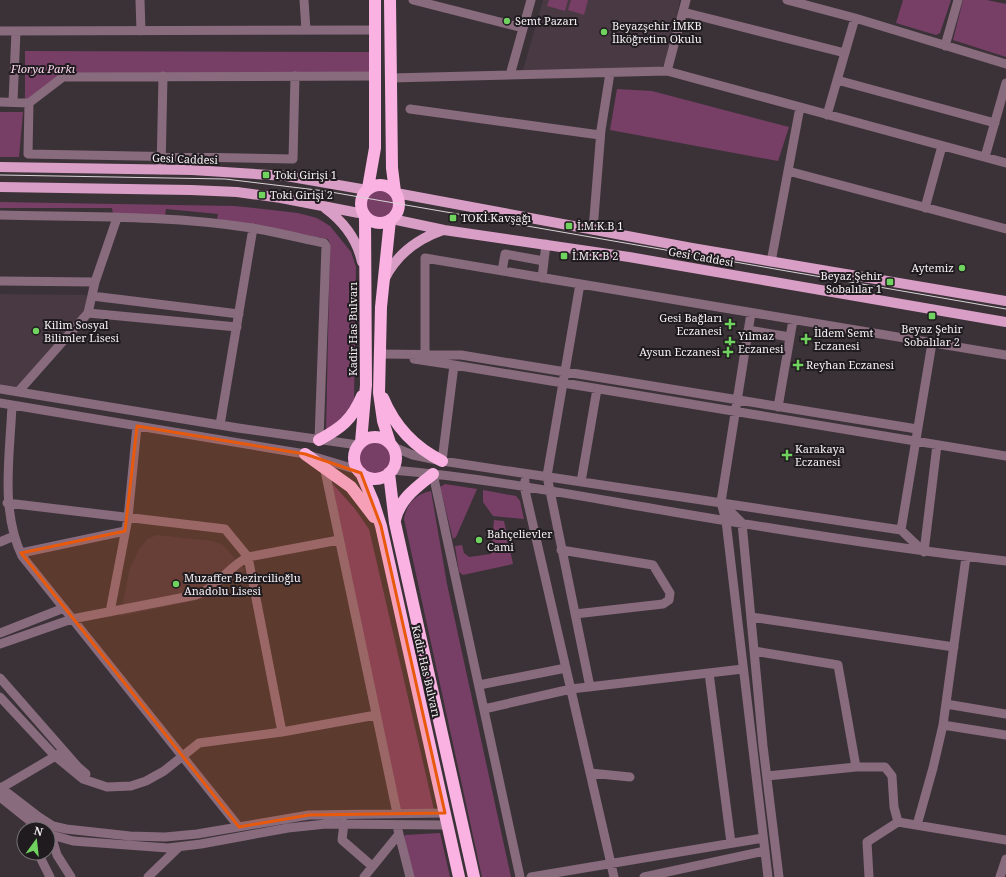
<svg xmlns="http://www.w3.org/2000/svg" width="1006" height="877" viewBox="0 0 1006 877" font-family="'Noto Serif',serif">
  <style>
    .built { fill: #483943 }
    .green { fill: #773f65 }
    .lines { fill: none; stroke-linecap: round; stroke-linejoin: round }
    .minor { stroke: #886b7d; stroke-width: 9 }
    .major { stroke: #d99ec5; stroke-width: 10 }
    .highway { stroke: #f9b2e1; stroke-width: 12 }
    .tram { stroke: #d9d2d7; stroke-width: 1 }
    .marked { fill: #e8590c; fill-opacity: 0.2; stroke: #e8590c; stroke-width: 3; stroke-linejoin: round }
    .poi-dot { fill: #70d35f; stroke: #1f1b1e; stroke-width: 1.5 }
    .labels { text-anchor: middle; stroke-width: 4; stroke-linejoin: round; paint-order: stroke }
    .poi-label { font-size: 11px; fill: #f5eff3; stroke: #1f1b1e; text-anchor: start }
    .park-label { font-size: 11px; font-style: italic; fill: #fbd5ed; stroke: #1f1b1e }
    .street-label { font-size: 11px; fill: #f5eff3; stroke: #1f1b1e }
  </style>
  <rect width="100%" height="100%" fill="#3b3238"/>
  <path class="built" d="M543 0H680L667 62 659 68 523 70Z
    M0 294 86 295 89 301 84 318 17 389 0 386Z
    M157 535 212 541 223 545 245 570 203 599 120 616 130 568 139 550 147 539Z"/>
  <path class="green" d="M549 0H568L565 11 547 6Z
    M571 0H588L584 15 568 10Z
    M903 0H951L940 33 936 35 896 23Z
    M963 0H987L1006 4V57L953 40Z
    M25 51 370 52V78H62L25 105Z
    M617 89 652 91 789 127 778 161 610 130Z
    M0 112H23L19 157H0Z
    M366 204a14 14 0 1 1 28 0a14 14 0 1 1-28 0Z
    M0 202 235 206 298 213 317 218 330 226 351 252 356 267 354 400 348 413 326 432 330 244 328 239 217 219 218 214 166 209 165 216 113 214 112 208H0Z
    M359 458a16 16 0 1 1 32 0a16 16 0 1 1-32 0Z
    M332 483 355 509 369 529 434 810H399Z
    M445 484 477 489 456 537 453 539 440 487Z
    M483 490 516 496 520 501 524 519 493 516 483 502Z
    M431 491 447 584 511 877H482L404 519C407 503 416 494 431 491Z
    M494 520 504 521 513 564 463 575 459 572 455 546 462 545 464 553 469 557 491 554Z
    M440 833 450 877H414L404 839 405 835Z"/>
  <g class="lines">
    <path class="minor" d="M140 0 141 31
      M304 0 306 30
      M413 0 523 28
      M787 0 855 18 1006 64
      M683 12 845 53
      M0 31 375 30
      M945 46 958 0
      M667 71 686 0
      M510 75 531 0
      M391 78 667 71 1006 163
      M837 80 995 123
      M0 102 29 103 63 77 375 76
      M13 102 16 31
      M29 103 28 154 293 159 295 76
      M410 109 600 135
      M827 115 855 18
      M985 157 1006 83
      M161 170 163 76
      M788 171 1006 229
      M925 208 942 146
      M0 215C84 217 170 215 252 228 276 232 300 238 324 243L326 246 319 440
      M593 230 601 130 610 73
      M771 262 800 107
      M502 271 505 254 544 261
      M542 278 546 244
      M0 281 95 282
      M580 284 547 476 590 687
      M92 296 239 314
      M88 313 237 327
      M751 313 721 502 726 521 768 877
      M748 330 790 337
      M381 354 461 355 917 429
      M425 354V258L1006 355
      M414 359 454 365
      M0 389 238 428 358 445
      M18 392 88 313 95 282 117 218
      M0 403 305 454 358 470
      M12 405C10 455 0 510 22 556L239 827
      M778 407 793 320
      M220 425 253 228
      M393 447 413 455 442 461 901 530 924 552
      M442 461 454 365 1006 456
      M324 466 397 813
      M392 470C491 478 588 498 685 514 792 532 898 549 1006 561
      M433 474 520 877
      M525 481 524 486 614 877
      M581 482 597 389
      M722 503 742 523 763 746 779 877
      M901 530 932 343
      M0 542 14 536
      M561 550 653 565 670 593 669 600 663 604 575 614
      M924 552 937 445
      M21 553 125 531
      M110 612 128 518 137 426
      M751 617 954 647
      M0 633 64 608
      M0 644 72 619 196 595C218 587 228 567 248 557L339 540
      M754 651 838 665 856 767
      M709 673 731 843
      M0 678 78 767 86 774
      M479 685 566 668
      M0 697 55 756 83 779 107 787 131 786 146 781 164 771 199 743 282 732 248 557 225 529 7 503
      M946 704 1006 714
      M484 709 571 689 743 669
      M943 725 1006 735
      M282 732 376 715
      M590 773 630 777
      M767 776 856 767H885L892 776 894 807 898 822
      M0 787 39 817 53 826 66 829 130 836 165 837 197 834 309 815 445 813
      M1 788 59 754
      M0 797 40 829
      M344 823 342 840 372 866
      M917 825 933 768 943 725 966 557
      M398 830 410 877
      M48 834 73 841 168 848 201 844 288 828 326 824 448 825
      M51 835 57 855 71 877
      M38 853 50 877
      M148 877 179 847
      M364 877 399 834
      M531 877 763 838
      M644 877 765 851
      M869 877 867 842 898 822 1006 840
      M1000 877 1006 859"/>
    <path class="major" d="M0 167 192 170 286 176 367 190
      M0 187 191 190 237 192 281 198 364 214
      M396 193 692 248 1006 301
      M325 208C344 222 357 239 362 262
      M392 219 444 230 629 257 1006 322
      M384 280C396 255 417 239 443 230"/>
    <path class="highway" d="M390 0 392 168 395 192
      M361 204a19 19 0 1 1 38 0a19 19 0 1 1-38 0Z
      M368 188 375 148V0
      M390 220 381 307 379 393 383 421 390 443
      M383 398C395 427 414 447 442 461
      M354 458a21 21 0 1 1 42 0a21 21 0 1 1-42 0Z
      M319 440C341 428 352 420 362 396
      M361 442 366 385 365 216
      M305 454 351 487 374 517
      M361 473 373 501 381 526 459 877
      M389 473 395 523 474 877
      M395 520C400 498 417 487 433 474"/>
    <path class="tram" d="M0 175 225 179 325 191 1006 309"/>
  </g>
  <path class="marked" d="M137 426 305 454 361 473 381 526 445 813 309 815 239 827 21 553 125 531Z"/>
  <g class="poi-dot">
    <circle cx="507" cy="21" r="4"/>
    <circle cx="604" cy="32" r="4"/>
    <rect x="262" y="171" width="8" height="8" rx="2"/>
    <rect x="258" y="191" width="8" height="8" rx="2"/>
    <rect x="449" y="214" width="8" height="8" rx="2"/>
    <rect x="565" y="222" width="8" height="8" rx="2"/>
    <rect x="560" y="252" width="8" height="8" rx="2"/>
    <circle cx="962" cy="268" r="4"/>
    <rect x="886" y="278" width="8" height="8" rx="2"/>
    <rect x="928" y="312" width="8" height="8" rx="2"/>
    <path d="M728 318h4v4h4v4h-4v4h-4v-4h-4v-4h4z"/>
    <circle cx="36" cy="331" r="4"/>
    <path d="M804 333h4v4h4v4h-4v4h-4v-4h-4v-4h4z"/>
    <path d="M728 336h4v4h4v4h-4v4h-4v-4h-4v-4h4z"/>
    <path d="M726 346h4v4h4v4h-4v4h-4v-4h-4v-4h4z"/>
    <path d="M796 359h4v4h4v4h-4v4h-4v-4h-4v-4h4z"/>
    <path d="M785 449h4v4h4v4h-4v4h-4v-4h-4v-4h4z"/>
    <circle cx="479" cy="540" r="4"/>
    <circle cx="176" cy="584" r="4"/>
  </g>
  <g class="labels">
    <g class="poi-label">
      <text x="515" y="25">Semt Pazarı</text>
      <text x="612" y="30">Beyazşehir İMKB<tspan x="612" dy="13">İlköğretim Okulu</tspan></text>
      <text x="274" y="179">Toki Girişi 1</text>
      <text x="270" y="199">Toki Girişi 2</text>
      <text x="461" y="222">TOKİ Kavşağı</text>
      <text x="577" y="230">İ.M.K.B 1</text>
      <text x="572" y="260">İ.M.K.B 2</text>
      <text x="954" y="272" text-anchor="end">Aytemiz</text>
      <text x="882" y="280" text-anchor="end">Beyaz Şehir<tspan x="882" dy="13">Sobalılar 1</tspan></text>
      <text x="722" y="322" text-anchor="end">Gesi Bağları<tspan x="722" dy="13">Eczanesi</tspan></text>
      <text x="44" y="329">Kilim Sosyal<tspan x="44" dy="13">Bilimler Lisesi</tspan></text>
      <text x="932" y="333" text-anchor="middle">Beyaz Şehir<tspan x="932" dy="13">Sobalılar 2</tspan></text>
      <text x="814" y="337">İldem Semt<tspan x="814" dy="13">Eczanesi</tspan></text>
      <text x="738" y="340">Yılmaz<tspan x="738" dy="13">Eczanesi</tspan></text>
      <text x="720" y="356" text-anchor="end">Aysun Eczanesi</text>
      <text x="806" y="369">Reyhan Eczanesi</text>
      <text x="795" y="453">Karakaya<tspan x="795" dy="13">Eczanesi</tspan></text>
      <text x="487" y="538">Bahçelievler<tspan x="487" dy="13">Cami</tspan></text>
      <text x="184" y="582">Muzaffer Bezircilioğlu<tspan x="184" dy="13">Anadolu Lisesi</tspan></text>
    </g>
    <g class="park-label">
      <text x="43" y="73">Florya Parkı</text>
    </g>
    <g class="street-label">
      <text transform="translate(185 159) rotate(2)" y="4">Gesi Caddesi</text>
      <text transform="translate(701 257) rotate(10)" y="4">Gesi Caddesi</text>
      <text transform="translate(353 329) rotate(-90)" y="4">Kadir Has Bulvarı</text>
      <text transform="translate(426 671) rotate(77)" y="4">Kadir Has Bulvarı</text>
    </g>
  </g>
  <g transform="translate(36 841) rotate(15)"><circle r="19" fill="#1f1b1e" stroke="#757073"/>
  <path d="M0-3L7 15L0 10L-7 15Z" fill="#70d35f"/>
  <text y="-6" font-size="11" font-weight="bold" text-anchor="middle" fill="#f5eff3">N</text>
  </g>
</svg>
